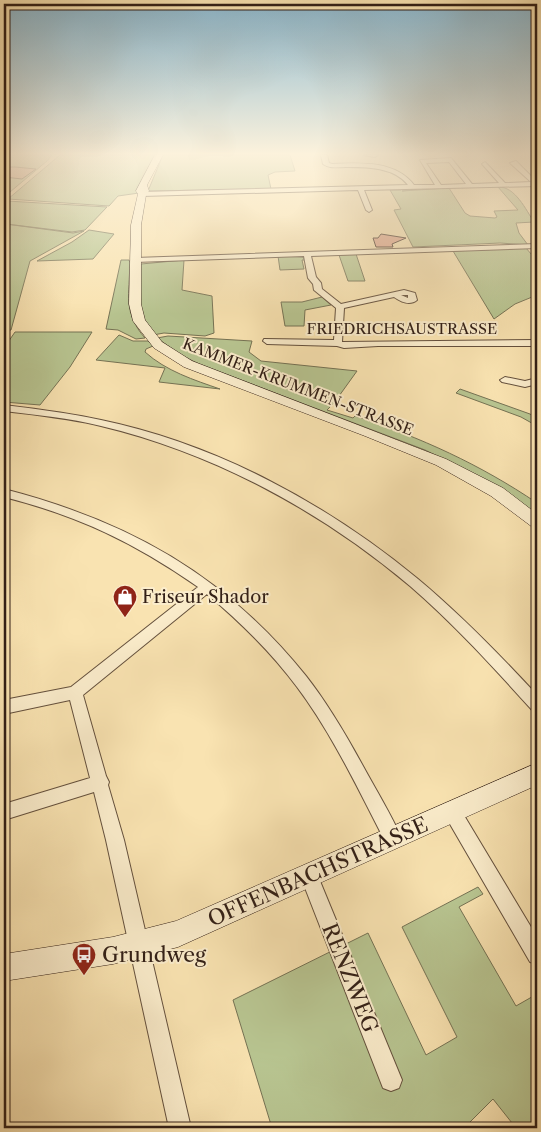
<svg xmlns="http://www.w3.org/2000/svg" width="541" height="1132" viewBox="0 0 541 1132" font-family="'Libre Caslon Text',serif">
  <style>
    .green { fill: #b8c591; stroke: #757254 }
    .building { fill: #e1a38a; stroke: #321f16 }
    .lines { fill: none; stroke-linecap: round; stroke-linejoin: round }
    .street-casing { stroke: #64503d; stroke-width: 2 }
    .secondary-casing { stroke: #321f16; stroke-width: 1 }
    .street { fill: #fbedcc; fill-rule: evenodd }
    .secondary { fill: #fbedcc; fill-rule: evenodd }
    .labels { text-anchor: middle; stroke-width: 4; stroke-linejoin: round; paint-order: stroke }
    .far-street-label { font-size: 15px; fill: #321f16; stroke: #fbedcc }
    .poi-label { font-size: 18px; fill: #321f16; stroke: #fbedcc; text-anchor: start }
    .near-street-label { font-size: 21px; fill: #321f16; stroke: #fbedcc }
    .near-poi-label { font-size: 21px; fill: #321f16; stroke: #fbedcc; text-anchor: start }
  </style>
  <rect width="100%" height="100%" fill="#f9e3b1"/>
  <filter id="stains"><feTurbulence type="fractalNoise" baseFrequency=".004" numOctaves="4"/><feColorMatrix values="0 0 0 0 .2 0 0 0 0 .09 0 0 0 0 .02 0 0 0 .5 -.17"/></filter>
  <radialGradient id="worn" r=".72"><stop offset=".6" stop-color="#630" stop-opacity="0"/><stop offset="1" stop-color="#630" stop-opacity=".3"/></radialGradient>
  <path class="green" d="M4 155H52L47 161 4 197Z
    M60 155H156L139 193 118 196 109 206 8 199Z
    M163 155H290L295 171 275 172 268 175 271 189 148 191Z
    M498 187C515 186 526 210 534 222L516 223 519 233 528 245 500 243 413 247 394 210 401 209 390 190H401L400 188H429L402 191 449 188 465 213 470 216 495 218 497 217 494 211 518 210Z
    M7 201 107 207 85 230 72 232 6 224 73 233 84 231 30 261 11 330 4 331V218L7 214 4 212V202Z
    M89 230 114 234 93 259 37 261 72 242Z
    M526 248 537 261V295L515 304 494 319 453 251Z
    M356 254 365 281H348L339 255Z
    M278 256 303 257 305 260H302L304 269 280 270Z
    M121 260H129L130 263C129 294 123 313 145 338L136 339 118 330 106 329Z
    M184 260 182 290 212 296 214 333 205 336 164 333 153 335 140 312 141 264Z
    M322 297 331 305 305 310 304 326H285L281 302H302Z
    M15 332H92L70 367 40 405 4 402V348Z
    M119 335 133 341H148L153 346 146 349 145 352C166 371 194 380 220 389L159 382 165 368 96 360Z
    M168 336 252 341 249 352 261 361 357 371 334 403 327 410 353 418 355 416C420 437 481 465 537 503V517L469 472 425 450 199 364 181 355 157 338Z
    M460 389 530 414 537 419V426L521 417 456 393Z
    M478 887 483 894 459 907 516 1006 537 994V1128H516L493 1099 464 1128H272L233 1000 368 933 426 1055 457 1037 402 927Z"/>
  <path class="building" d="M7 167H15L36 169 22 179 4 177V169Z
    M381 234 406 238 392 244 393 247H376L373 238H378Z"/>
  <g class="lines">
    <defs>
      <path id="street" d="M321 155H327L329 163 332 164C360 163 395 160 414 185H435L420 160 451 158 472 184 499 183 482 164 485 162 505 183 531 182 510 163 516 161 537 182V186L364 190 372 210 369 212 366 210 358 190 142 196 139 194 142 192 408 185C394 167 367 167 346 167 338 167 330 169 323 164ZM449 162 466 184 441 185 426 163Z
        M364 155H378L375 157Z
        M537 244V248L311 256 316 277 321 283 322 289 341 304 404 290 415 293 417 300C410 306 401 302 394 297L344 308 342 342 537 340V346H378L344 348 337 346 267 344 263 341 264 339 334 340 336 308 314 290 313 284 308 278 304 256 135 262 131 260 135 258ZM401 295H408V298Z
        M505 377 525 381 537 378V384L525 387 502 382 500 380Z
        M4 405C37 409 69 413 101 420 217 444 327 504 418 579 461 615 500 655 537 695V711L532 710C493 667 454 624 410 586 321 511 214 453 101 426 69 418 37 415 4 411Z
        M4 489C128 521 225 575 306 676 328 704 346 735 363 766 376 790 391 814 402 839L399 845 393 848 387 845C359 791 333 735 297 687 271 652 240 622 207 594L83 695 106 776 109 782 108 785 124 840 191 1128H169L106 840 94 792 4 820V804L90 778 70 700 4 714V700L71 687 198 587C135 543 79 516 4 497Z
        M453 805 459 807 537 937V964L530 962 447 819 445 813 447 807Z
        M309 866 315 869 402 1080 399 1088 391 1091 383 1088 300 875 303 869Z"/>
      <path id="secondary" d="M155 155H163L147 185 149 191 146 195 141 225V304L145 320 162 342 192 361 446 459 503 488 537 514V528L531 526 491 496 436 465 365 436 184 367 154 348 133 321 129 304 131 225 138 194 136 191Z
        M537 763V785L178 947 113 964 4 981V954L113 937 176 921Z"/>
    </defs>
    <use href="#street" class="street-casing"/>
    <use href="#secondary" class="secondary-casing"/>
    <use href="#street" class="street"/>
    <use href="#secondary" class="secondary"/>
  </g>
  <linearGradient id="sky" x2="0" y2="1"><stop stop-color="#8ab8d0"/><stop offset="0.49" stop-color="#fcf2dc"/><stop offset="1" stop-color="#fcf2dc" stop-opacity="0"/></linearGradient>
  <rect width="541" height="314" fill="url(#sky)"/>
  <defs>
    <symbol id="shop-pin" viewBox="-11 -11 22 30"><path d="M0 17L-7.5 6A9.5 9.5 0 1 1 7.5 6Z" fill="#8f2418" stroke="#fbedcc"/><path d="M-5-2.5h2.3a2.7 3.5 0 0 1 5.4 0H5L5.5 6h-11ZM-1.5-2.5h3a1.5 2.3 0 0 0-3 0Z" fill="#fff"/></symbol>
    <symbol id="bus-pin" viewBox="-11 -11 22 30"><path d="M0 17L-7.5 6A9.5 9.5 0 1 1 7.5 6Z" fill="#8f2418" stroke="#fbedcc"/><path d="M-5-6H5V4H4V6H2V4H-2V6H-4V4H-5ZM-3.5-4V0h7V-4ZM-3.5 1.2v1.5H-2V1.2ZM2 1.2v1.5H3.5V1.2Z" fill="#fff"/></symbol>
  </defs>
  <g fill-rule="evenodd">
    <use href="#shop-pin" x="111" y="583" width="28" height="38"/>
    <use href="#bus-pin" x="70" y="941" width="28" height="38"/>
  </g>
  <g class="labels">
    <g class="far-street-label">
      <text x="402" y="334">FRIEDRICHSAUSTRASSE</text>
      <text transform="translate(298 387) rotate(21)" y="5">KAMMER-KRUMMEN-STRASSE</text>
    </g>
    <g class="poi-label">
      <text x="142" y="603">Friseur Shador</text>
    </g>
    <g class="near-street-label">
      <text transform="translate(318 872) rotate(-24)" y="7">OFFENBACHSTRASSE</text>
      <text transform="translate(350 978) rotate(68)" y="7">RENZWEG</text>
    </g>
    <g class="near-poi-label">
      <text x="102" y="962">Grundweg</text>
    </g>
  </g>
  <rect width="541" height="1132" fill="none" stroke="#f9e3b1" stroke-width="20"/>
  <rect x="5" y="5" width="531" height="1122" fill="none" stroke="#321f16" stroke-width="2.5"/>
  <rect x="10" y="10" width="521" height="1112" fill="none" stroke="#321f16"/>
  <rect width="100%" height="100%" filter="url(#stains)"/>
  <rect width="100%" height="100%" fill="url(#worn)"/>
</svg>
